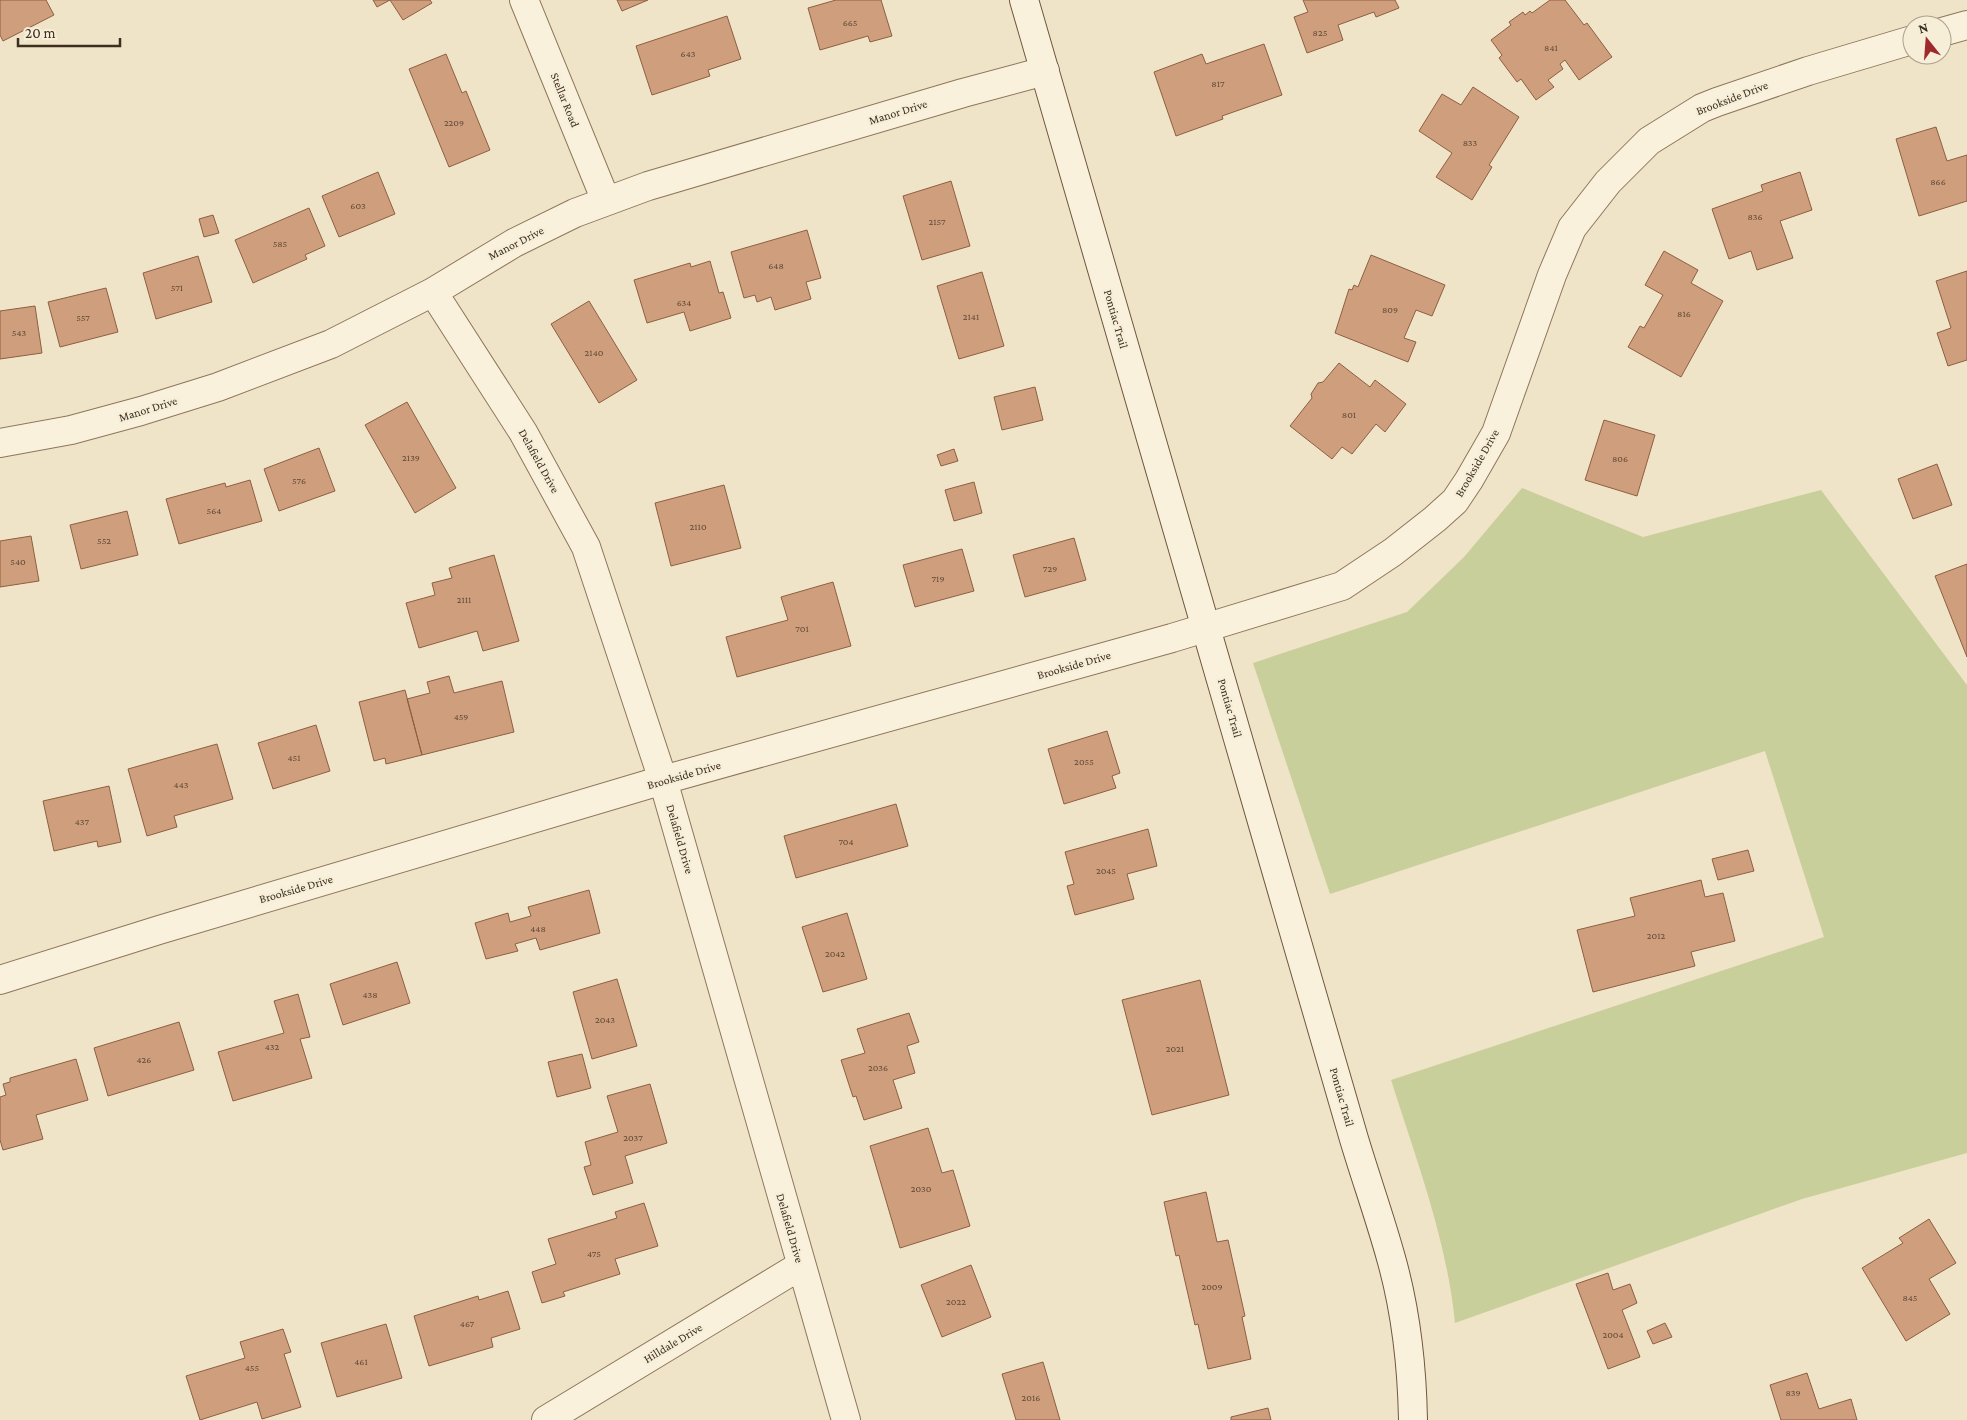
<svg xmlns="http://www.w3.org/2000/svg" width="1967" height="1420" viewBox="0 0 1967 1420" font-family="'Crimson Pro',serif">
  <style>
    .green { fill: #c9cf9b }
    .building { fill: #cf9f7d; stroke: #8d5f41 }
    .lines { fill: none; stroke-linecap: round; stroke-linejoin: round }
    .minor-casing { stroke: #8d765c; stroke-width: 30 }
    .secondary-casing { stroke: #6f573f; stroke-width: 30 }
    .minor { stroke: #faf1dc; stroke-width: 28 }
    .secondary { stroke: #faf1dc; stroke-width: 28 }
    .labels { text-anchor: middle; stroke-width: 4.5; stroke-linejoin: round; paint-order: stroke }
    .number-label { font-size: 10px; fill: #624a37 }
    .street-label { font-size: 12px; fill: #3d2e20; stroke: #f7eed8 }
  </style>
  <rect width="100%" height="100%" fill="#f0e4c8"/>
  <path class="green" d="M1522 488 1643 537 1821 490 1967 685V1153L1802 1199 1455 1323C1447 1240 1416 1159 1391 1080L1824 937 1765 751 1330 894 1253 663 1407 612 1464 557Z"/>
  <path class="building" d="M0 0H46L54 15 3 41 0 35Z
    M373 0H390L377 7Z
    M390 0H430L432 3 403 20Z
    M617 0H648L622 11Z
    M836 0H881L892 36 870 42 868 36 820 50 808 8Z
    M1303 0H1395L1399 8 1376 17 1374 12 1338 25 1343 40 1307 53 1294 17 1308 12Z
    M1550 0H1565L1584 25 1587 23 1612 57 1579 80 1565 60 1560 64 1563 69 1548 80 1554 87 1536 100 1521 79 1517 82 1499 58 1502 55 1491 40 1511 25 1509 22 1523 12 1525 15 1530 11 1532 13Z
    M727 16 741 59 708 70 710 76 652 95 636 46Z
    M1264 44 1282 95 1222 116 1223 119 1176 136 1154 72 1202 54 1206 64Z
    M446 54 462 93 466 91 490 150 449 167 409 69Z
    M1473 87 1519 117 1489 165 1492 167 1472 200 1436 177 1452 153 1419 131 1442 94 1461 105Z
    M1936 127 1947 161 1967 155V201L1919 216 1896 139Z
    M378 172 395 214 339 237 322 196Z
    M1800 172 1812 210 1780 221 1793 258 1757 270 1751 251 1729 259 1712 209 1763 191 1761 185Z
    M951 181 970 246 922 260 903 196Z
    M309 208 325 246 305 255 307 259 253 283 235 240Z
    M213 215 219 233 204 237 199 219Z
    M807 230 821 278 806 282 811 299 775 310 771 297 757 302 755 295 744 298 731 252Z
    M1664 251 1698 270 1691 283 1723 301 1681 377 1628 347 1640 326 1644 328 1663 295 1645 285Z
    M1371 255 1445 285 1432 316 1416 310 1404 338 1416 342 1408 362 1335 333 1349 289 1352 290 1354 285 1358 287Z
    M198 256 212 302 156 319 143 273Z
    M710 261 719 293 723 292 731 318 690 331 684 312 647 323 634 280 690 263 691 267Z
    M1967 271V360L1948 366 1937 333 1951 328 1936 281Z
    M982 272 1004 346 959 359 937 286Z
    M106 288 118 332 60 347 48 302Z
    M589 301 637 380 599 403 551 324Z
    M35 306 42 353 0 359V311Z
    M1339 363 1370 387 1375 380 1406 404 1385 432 1376 424 1352 454 1342 447 1332 459 1290 426 1312 398 1311 394 1318 383 1323 382Z
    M1035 387 1043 420 1002 430 994 397Z
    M407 402 456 488 415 513 365 425Z
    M1604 420 1655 435 1637 496 1585 480Z
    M319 448 335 491 279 511 264 469Z
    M954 449 958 461 941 466 937 455Z
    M1937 464 1952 505 1913 519 1898 479Z
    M250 480 262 521 179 544 166 499 225 483 226 487Z
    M974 482 982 513 954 521 945 490Z
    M724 485 741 548 671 566 655 503Z
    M127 511 138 555 81 569 70 525Z
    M31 536 39 581 0 587V541Z
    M1074 538 1086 580 1025 597 1013 555Z
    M962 549 974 591 915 607 903 565Z
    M494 555 519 641 483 651 477 631 419 648 406 603 435 595 432 583 452 578 449 568Z
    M1967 564V657L1935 576Z
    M833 582 851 646 737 677 726 637 788 620 781 597Z
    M449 676 454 693 502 681 514 732 422 755 407 699 430 693 427 682Z
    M405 690 422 755 386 764 385 758 374 761 359 702Z
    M316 725 330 771 273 789 258 743Z
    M1107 731 1120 773 1112 776 1116 788 1064 804 1048 749Z
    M217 744 233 799 174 816 177 827 147 836 128 769Z
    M109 786 121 842 98 847 97 841 54 851 43 801Z
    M896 804 908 846 796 878 784 836Z
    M1148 829 1157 866 1127 874 1134 899 1075 915 1067 886 1074 884 1065 852Z
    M1748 850 1754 871 1718 880 1712 859Z
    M1701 880 1705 897 1723 893 1735 941 1691 952 1695 966 1593 992 1577 930 1635 916 1630 898Z
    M589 890 600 933 540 950 536 938 515 944 518 951 486 959 475 923 508 913 510 922 531 916 528 907Z
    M847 913 867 979 823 992 802 927Z
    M397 962 410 1003 343 1025 330 984Z
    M617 979 637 1046 592 1059 573 992Z
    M1200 980 1229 1095 1152 1115 1122 1000Z
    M298 994 310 1037 300 1039 312 1078 233 1101 218 1052 284 1033 274 1001Z
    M909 1013 919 1042 907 1046 915 1073 893 1080 902 1108 864 1120 856 1096 853 1097 841 1060 865 1053 857 1029Z
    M179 1022 194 1070 108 1096 94 1048Z
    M582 1054 591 1088 557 1097 548 1062Z
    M76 1059 88 1100 36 1115 43 1139 3 1150 0 1140V1097L6 1095 3 1084 10 1082V1078Z
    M650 1084 667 1143 625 1156 633 1183 593 1195 584 1167 591 1165 585 1142 618 1132 607 1096Z
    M928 1128 942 1173 953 1170 970 1226 900 1248 870 1146Z
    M1206 1192 1217 1242 1228 1240 1245 1316 1242 1317 1251 1359 1208 1369 1198 1324 1195 1325 1179 1255 1176 1256 1164 1202Z
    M644 1203 658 1246 615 1259 620 1274 563 1292 565 1296 542 1303 532 1272 556 1264 548 1239 617 1218 615 1212Z
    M1929 1219 1956 1263 1929 1279 1950 1314 1906 1341 1862 1268 1903 1243 1899 1238Z
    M971 1265 991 1317 942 1337 921 1285Z
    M1608 1273 1613 1290 1630 1284 1637 1303 1622 1310 1640 1357 1608 1369 1576 1284Z
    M508 1291 520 1329 491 1338 493 1347 429 1366 414 1316 478 1296 479 1300Z
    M1665 1323 1672 1337 1653 1344 1647 1331Z
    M386 1324 402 1378 337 1397 321 1343Z
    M283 1329 291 1352 284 1354 301 1407 262 1419 257 1402 200 1420 186 1376 245 1358 240 1342Z
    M1043 1362 1060 1420H1016L1002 1374Z
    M1807 1373 1819 1409 1851 1399 1857 1420H1781L1770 1385Z
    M1268 1408 1271 1420H1231V1417Z"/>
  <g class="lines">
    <defs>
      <path id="minor" d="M524 0 606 201
        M1942 32 1967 25
        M433 292 523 432 586 547 663 780 846 1420
        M0 443 71 430 141 411 218 387 331 344 433 292 514 243 575 213 648 186 963 93 1045 71
        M0 980 159 930 663 780 1172 638 1342 586 1393 552 1435 519 1455 501 1469 480 1496 433 1552 275 1572 228 1608 182 1649 141 1702 108 1717 102 1808 71 1912 40
        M546 1420 800 1266"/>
      <path id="secondary" d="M1024 0 1354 1139C1366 1179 1380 1218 1391 1258 1406 1311 1412 1366 1413 1420"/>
    </defs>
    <use href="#minor" class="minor-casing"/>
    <use href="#secondary" class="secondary-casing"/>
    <use href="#minor" class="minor"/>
    <use href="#secondary" class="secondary"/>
  </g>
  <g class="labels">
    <g class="number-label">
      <text x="850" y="26">665</text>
      <text x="1320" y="36">825</text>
      <text x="1551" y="51">841</text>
      <text x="688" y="57">643</text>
      <text x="1218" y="87">817</text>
      <text x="454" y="126">2209</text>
      <text x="1470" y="146">833</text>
      <text x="1938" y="185">866</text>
      <text x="358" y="209">603</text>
      <text x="1755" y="220">836</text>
      <text x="937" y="225">2157</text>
      <text x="280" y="247">585</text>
      <text x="776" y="269">648</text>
      <text x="177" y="291">571</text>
      <text x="684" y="306">634</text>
      <text x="1390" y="313">809</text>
      <text x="1684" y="317">816</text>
      <text x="971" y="320">2141</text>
      <text x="83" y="321">557</text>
      <text x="19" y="336">543</text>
      <text x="594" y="356">2140</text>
      <text x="1349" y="418">801</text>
      <text x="411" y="461">2139</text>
      <text x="1620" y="462">806</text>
      <text x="299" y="484">576</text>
      <text x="214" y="514">564</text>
      <text x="698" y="530">2110</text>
      <text x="104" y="544">552</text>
      <text x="18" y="565">540</text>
      <text x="1050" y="572">729</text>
      <text x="938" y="582">719</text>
      <text x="464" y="603">2111</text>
      <text x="802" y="632">701</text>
      <text x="461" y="720">459</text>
      <text x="294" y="761">451</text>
      <text x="1084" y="765">2055</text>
      <text x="181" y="788">443</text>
      <text x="82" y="825">437</text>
      <text x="846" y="845">704</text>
      <text x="1106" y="874">2045</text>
      <text x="538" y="932">448</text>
      <text x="1656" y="939">2012</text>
      <text x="835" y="957">2042</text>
      <text x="370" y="998">438</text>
      <text x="605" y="1023">2043</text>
      <text x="272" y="1050">432</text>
      <text x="1175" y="1052">2021</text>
      <text x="144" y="1063">426</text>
      <text x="878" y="1071">2036</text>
      <text x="633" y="1141">2037</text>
      <text x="921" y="1192">2030</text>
      <text x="594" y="1257">475</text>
      <text x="1212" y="1290">2009</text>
      <text x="1910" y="1301">845</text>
      <text x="956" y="1305">2022</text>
      <text x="467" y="1327">467</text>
      <text x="1613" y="1338">2004</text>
      <text x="361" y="1365">461</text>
      <text x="252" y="1371">455</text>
      <text x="1793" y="1396">839</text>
      <text x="1031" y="1401">2016</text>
    </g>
    <g class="street-label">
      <text transform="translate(1732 98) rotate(-21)" y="4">Brookside Drive</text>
      <text transform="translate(565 100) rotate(68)" y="4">Stellar Road</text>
      <text transform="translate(898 112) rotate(-17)" y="4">Manor Drive</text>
      <text transform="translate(516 243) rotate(-27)" y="4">Manor Drive</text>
      <text transform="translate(1116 319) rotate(74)" y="4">Pontiac Trail</text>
      <text transform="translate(148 409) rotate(-17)" y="4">Manor Drive</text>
      <text transform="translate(539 461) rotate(61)" y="4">Delafield Drive</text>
      <text transform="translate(1477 463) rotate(-60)" y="4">Brookside Drive</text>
      <text transform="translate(1074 665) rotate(-16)" y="4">Brookside Drive</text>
      <text transform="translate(1230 708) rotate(74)" y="4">Pontiac Trail</text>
      <text transform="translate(684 775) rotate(-16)" y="4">Brookside Drive</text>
      <text transform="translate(680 839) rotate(74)" y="4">Delafield Drive</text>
      <text transform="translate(296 889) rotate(-16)" y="4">Brookside Drive</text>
      <text transform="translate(1342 1097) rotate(74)" y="4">Pontiac Trail</text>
      <text transform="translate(790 1228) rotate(74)" y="4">Delafield Drive</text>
      <text transform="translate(673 1343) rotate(-31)" y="4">Hilldale Drive</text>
    </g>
  </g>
  <g transform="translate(1927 40) rotate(343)"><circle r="24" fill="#f7eed8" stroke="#ada18e"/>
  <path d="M0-4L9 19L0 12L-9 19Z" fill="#9e2a2b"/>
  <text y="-8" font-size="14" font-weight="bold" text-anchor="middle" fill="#3d2e20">N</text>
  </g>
  <path d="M18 38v8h102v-8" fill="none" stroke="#3d2e20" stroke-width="2.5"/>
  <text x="25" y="38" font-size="15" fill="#3d2e20" stroke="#f7eed8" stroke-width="4" paint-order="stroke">20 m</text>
</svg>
